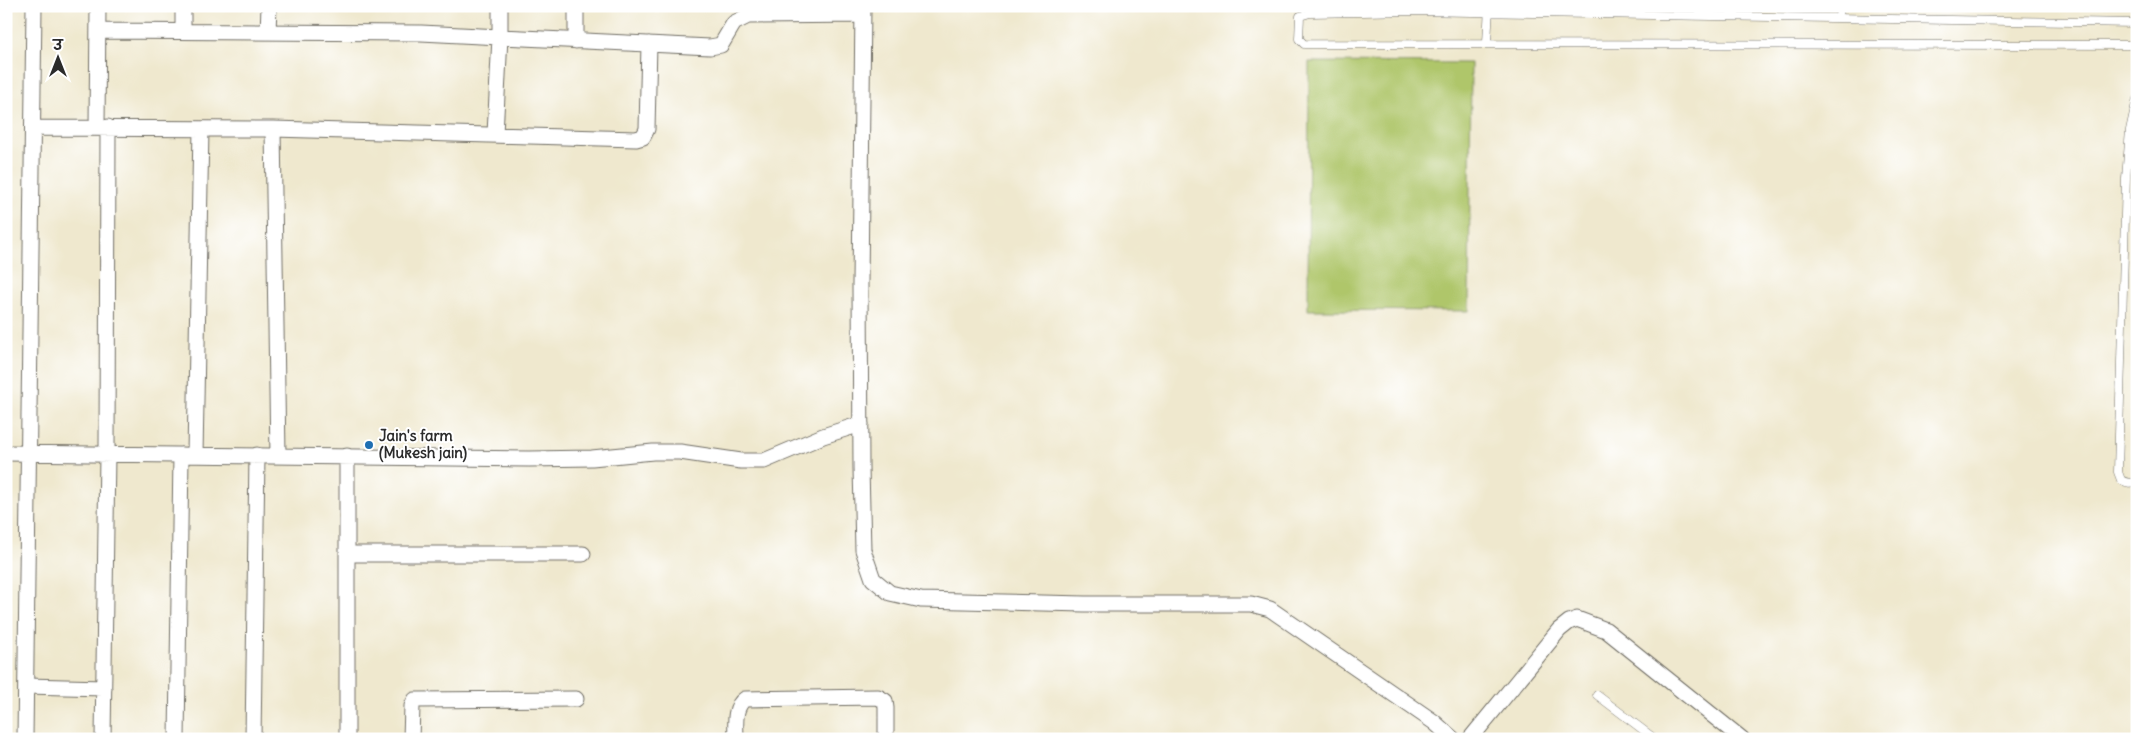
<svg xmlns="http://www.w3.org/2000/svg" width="2143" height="745" viewBox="0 0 2143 745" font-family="Delius,'Playpen Sans Deva',sans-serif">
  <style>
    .green { fill: #afc66a; stroke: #6d784a }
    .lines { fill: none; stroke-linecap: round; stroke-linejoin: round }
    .service-casing { stroke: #706d64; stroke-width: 9 }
    .minor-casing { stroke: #706d64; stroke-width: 17 }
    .service { stroke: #fff; stroke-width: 8 }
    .minor { stroke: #fff; stroke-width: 15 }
    .poi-dot { fill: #1f6fb2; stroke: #fff; stroke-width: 2 }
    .labels { text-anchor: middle; stroke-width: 4; stroke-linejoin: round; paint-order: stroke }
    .poi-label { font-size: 15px; font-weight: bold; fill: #2b2b2b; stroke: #fff; text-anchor: start }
  </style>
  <rect width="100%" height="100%" fill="#fff"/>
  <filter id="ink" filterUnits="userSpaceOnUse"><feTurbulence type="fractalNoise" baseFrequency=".02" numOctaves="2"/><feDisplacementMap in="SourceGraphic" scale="10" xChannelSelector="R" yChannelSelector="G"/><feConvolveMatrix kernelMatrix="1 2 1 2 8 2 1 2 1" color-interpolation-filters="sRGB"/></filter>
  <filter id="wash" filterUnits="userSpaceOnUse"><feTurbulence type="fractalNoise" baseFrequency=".0096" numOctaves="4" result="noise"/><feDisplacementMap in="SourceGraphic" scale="20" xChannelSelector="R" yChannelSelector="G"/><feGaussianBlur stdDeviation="1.12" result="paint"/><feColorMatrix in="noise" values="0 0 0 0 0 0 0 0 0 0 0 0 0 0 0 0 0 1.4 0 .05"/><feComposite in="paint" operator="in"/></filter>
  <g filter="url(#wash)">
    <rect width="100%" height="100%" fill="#efe8ce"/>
    <path class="green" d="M1309 62 1471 63 1469 311 1308 310Z"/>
  </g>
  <g filter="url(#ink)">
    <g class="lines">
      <defs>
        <path id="service" d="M1839 18 1840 6
          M2137 23 1413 11 1310 13 1300 16 1299 39 1304 44 2137 45
          M1487 43 1489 6
          M2137 99 2130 130 2126 178 2118 472 2121 480C2127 483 2131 484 2137 481
          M1597 695 1655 739"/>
        <path id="minor" d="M576 6V41
          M863 6 860 285 861 468 863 550 873 579 890 593 921 600 1085 604H1251L1270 609 1434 722 1453 739
          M98 31 421 33 500 37V6
          M183 31V6
          M268 32 269 6
          M97 127 98 6
          M33 128 273 129 636 139 643 137 647 129 649 44
          M273 129 278 456
          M495 134 500 37 710 47 721 45 734 23 748 16 863 15
          M6 453 529 459 592 458 653 452H680L741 461H764L823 436 861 424
          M195 455 201 129
          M347 554H583
          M26 686 104 688
          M25 739 34 6
          M103 739 107 454 108 127
          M177 739 181 455
          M253 739 257 455
          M347 739V456
          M411 739 412 706 415 700 576 699
          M736 739C736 726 733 707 745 699L878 697 885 701 886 708V739
          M1470 739 1559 630 1569 622 1577 619 1606 630 1742 739"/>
      </defs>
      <use href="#service" class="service-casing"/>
      <use href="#minor" class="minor-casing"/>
      <use href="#service" class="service"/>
      <use href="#minor" class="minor"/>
    </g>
  </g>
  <circle class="poi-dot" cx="369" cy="445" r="5"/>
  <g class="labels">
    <g class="poi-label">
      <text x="379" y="441">Jain's farm<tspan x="379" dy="17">(Mukesh jain)</tspan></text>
    </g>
  </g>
  <rect width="2143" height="745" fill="none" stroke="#fff" stroke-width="25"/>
  <g transform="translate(58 58)" stroke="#ffffff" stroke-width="4" paint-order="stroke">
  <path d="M0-4L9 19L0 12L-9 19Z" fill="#2b2b2b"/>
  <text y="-8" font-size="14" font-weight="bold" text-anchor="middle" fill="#2b2b2b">उ</text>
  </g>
</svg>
